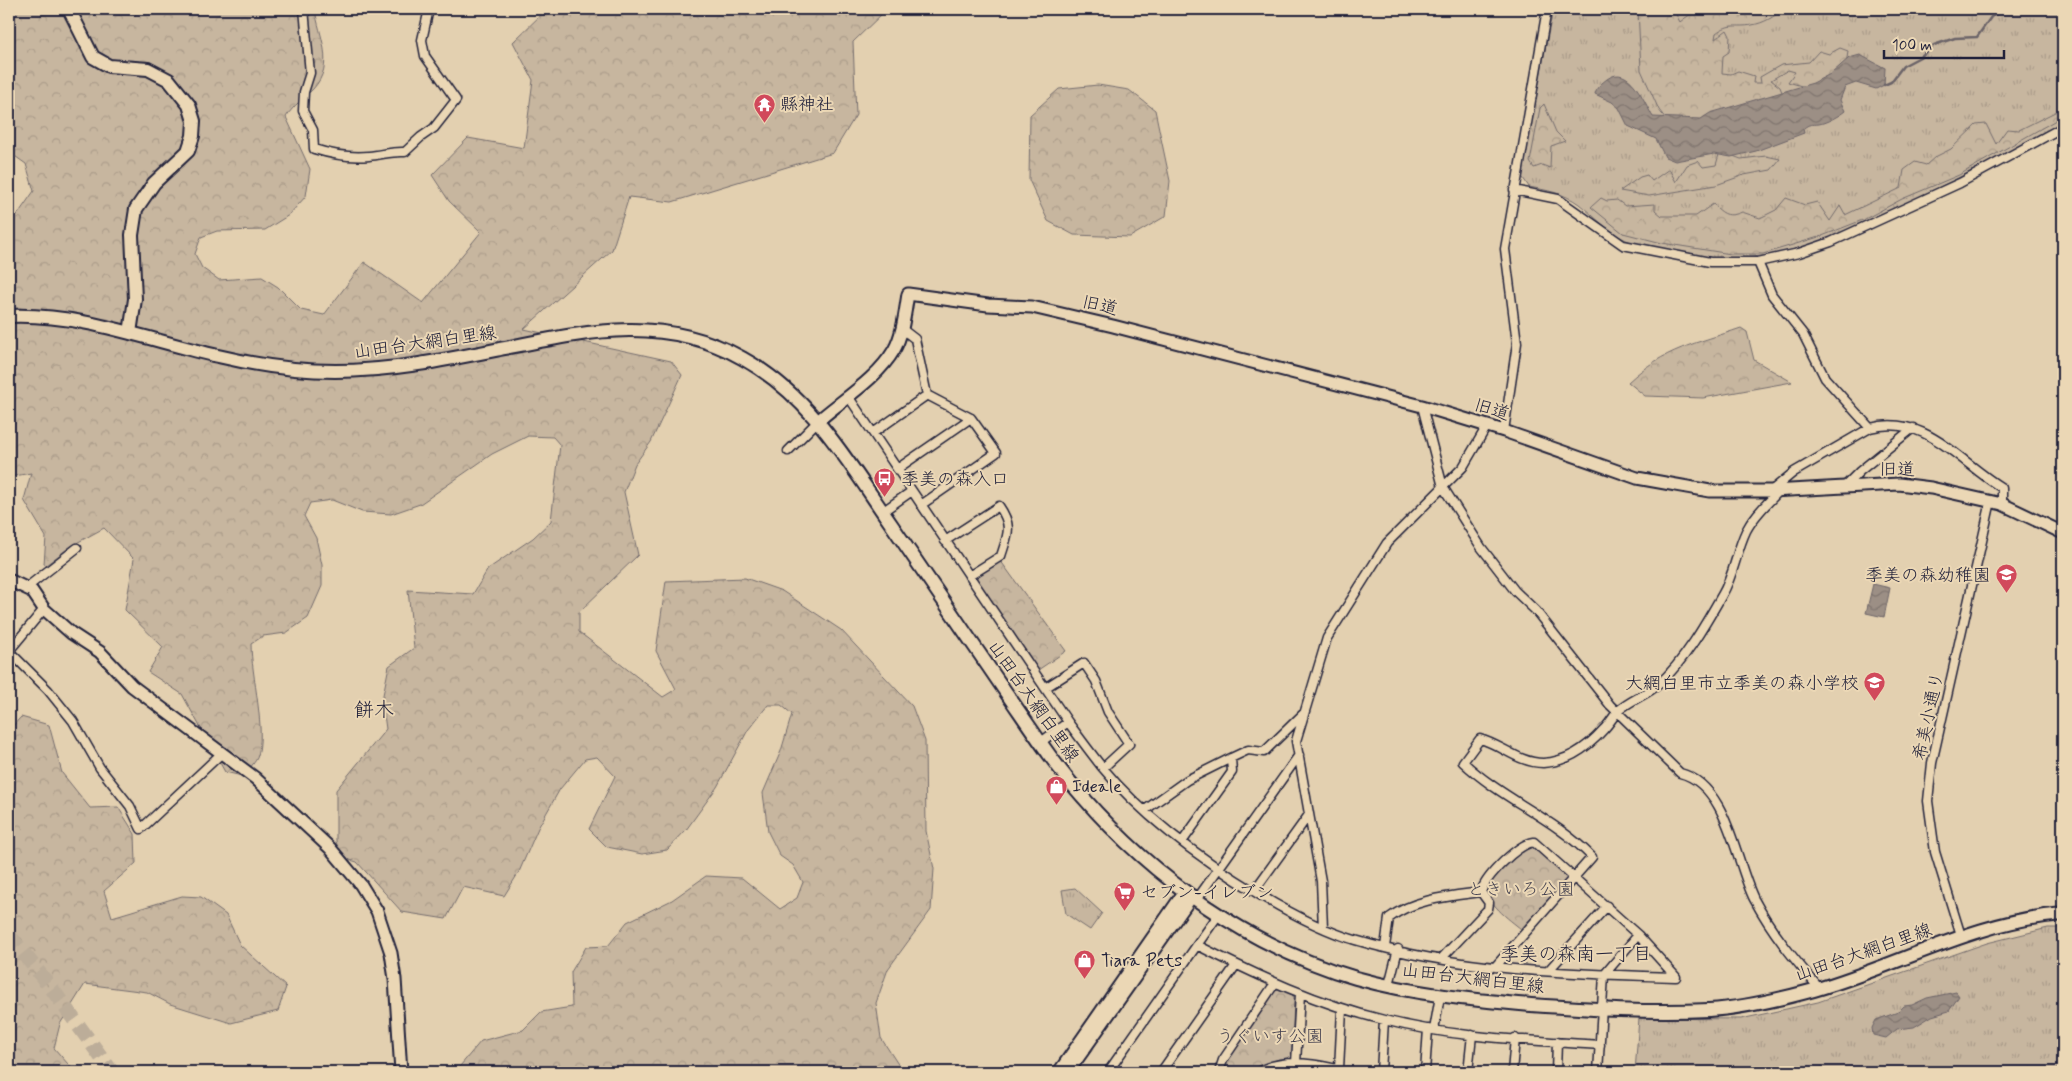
<svg xmlns="http://www.w3.org/2000/svg" width="2072" height="1081" viewBox="0 0 2072 1081" font-family="Mynerve,'Klee One',sans-serif">
  <style>
    .grass { fill: url(#grass-tufts); stroke: #746c6d }
    .forest { fill: url(#forest-crowns); stroke: #746c6d }
    .water { fill: url(#water-waves); stroke: #6b6367 }
    .lines { fill: none; stroke-linecap: round; stroke-linejoin: round }
    .stream { stroke: #6b6367; stroke-width: 2.5 }
    .highway-tunnel { stroke: #bcad99; stroke-width: 15; stroke-dasharray: 15 8; stroke-linecap: butt }
    .street-casing { stroke: #22223b; stroke-width: 11 }
    .secondary-casing { stroke: #22223b; stroke-width: 15 }
    .primary-casing { stroke: #22223b; stroke-width: 16 }
    .street { stroke: #ebd7b5; stroke-width: 8 }
    .secondary { stroke: #ebd7b5; stroke-width: 11 }
    .primary { stroke: #ebd7b5; stroke-width: 12 }
    .labels { text-anchor: middle; stroke-width: 4; stroke-linejoin: round; paint-order: stroke }
    .poi-label { font-size: 18px; fill: #22223b; stroke: #ebd7b5; text-anchor: start }
    .street-label { font-size: 18px; fill: #22223b; stroke: #ebd7b5 }
    .park-label { font-size: 18px; fill: #43404f; stroke: #ebd7b5 }
    .neighbourhood-label { font-size: 19px; fill: #22223b; stroke: #ebd7b5 }
    .quarter-label { font-size: 20px; fill: #22223b; stroke: #ebd7b5 }
  </style>
  <defs>
    <pattern id="grass-tufts" width="24" height="20" patternUnits="userSpaceOnUse" patternTransform="scale(1.25)"><rect width="24" height="20" fill="#c7b69f"/><path d="M3 7l-1-3M5 7V3M7 7l1-3M15 17l-1-3M17 17v-4M19 17l1-3" fill="none" stroke="#ab9c8a"/></pattern>
    <pattern id="forest-crowns" width="20" height="18" patternUnits="userSpaceOnUse" patternTransform="scale(1.25)"><rect width="20" height="18" fill="#c7b69f"/><path d="M2 6a3 3 0 1 1 6 0M12 15a3 3 0 1 1 6 0" fill="none" stroke="#ab9c8a"/></pattern>
    <pattern id="water-waves" width="16" height="10" patternUnits="userSpaceOnUse" patternTransform="scale(1.25)"><rect width="16" height="10" fill="#9c8f85"/><path d="M0 5q4-4 8 0t8 0" fill="none" stroke="#7f746e"/></pattern>
  </defs>
  <rect width="100%" height="100%" fill="#e3d0b0"/>
  <filter id="ink" filterUnits="userSpaceOnUse"><feTurbulence type="fractalNoise" baseFrequency=".02" numOctaves="2"/><feDisplacementMap in="SourceGraphic" scale="10" xChannelSelector="R" yChannelSelector="G"/><feConvolveMatrix kernelMatrix="1 2 1 2 8 2 1 2 1" color-interpolation-filters="sRGB"/></filter>
  <g filter="url(#ink)">
    <path class="grass" d="M1553 9H2063V123C2006 154 1948 184 1888 212 1845 232 1802 252 1753 257 1716 262 1669 253 1634 243 1611 236 1597 218 1579 204 1564 193 1546 190 1529 187L1521 175Z
      M1075 888 1102 913 1090 930 1066 914 1062 890Z
      M2048 928H2063V1072H1635L1639 1018 1741 1019 1818 1002 1987 943Z"/>
    <path class="forest" d="M9 9H113L119 14 135 15 143 9H315C319 37 336 64 313 89 303 99 294 105 286 117L310 169 306 196 289 215 265 230 217 231 201 237 195 254 202 268 219 280 262 277 278 287 301 310 324 315 364 262 423 303 481 232 449 201 432 175 468 138 524 148 533 80 513 42 547 9H887L853 42 856 115 833 153 672 202 629 197 612 250 524 329 671 361 682 375 651 442 635 464 624 492 638 555 579 612V632L663 697 676 689 656 651 666 581 745 578 782 591 841 630 912 706 925 741 926 831 934 869 931 910 888 969 876 1003 881 1038 903 1072H455L481 1041 523 1030 541 1012 572 1007 571 972 586 947 608 946 627 922 672 900 706 876 742 878 780 909 797 898 803 882 793 865 780 856 768 832 763 793 781 751 792 714 781 705H768L748 730 717 787 686 830 667 850 642 854 607 847 589 829 615 776 597 757 585 759 560 789 538 828 519 872 504 896 463 887 446 919 402 912 357 862 340 857 336 841V790L386 729 382 700 389 666 414 648 408 590 473 594 488 569 533 538 551 521 560 445 553 437 528 436 492 454 420 504 391 514 362 512 332 500 310 503 304 516 316 538 322 565V586L308 618 286 633 263 636 251 644C251 674 267 733 257 758 254 764 247 771 242 776L225 772 182 694 148 672 163 647 125 610 134 559 104 528 71 546 46 565 44 564 46 537 24 500 31 473 9 477V219L18 214 34 191 26 164 9 152Z
      M1638 9H1673L1680 22C1694 10 1704 9 1721 9V14L1738 9H1783C1774 17 1764 23 1752 25 1736 28 1731 22 1716 33L1715 39 1727 30 1730 36 1729 52 1723 56 1722 73 1731 74 1738 71 1754 76 1753 83H1761L1760 77 1781 65 1809 62 1819 51 1829 54 1840 48 1848 51 1846 66 1812 89 1788 82 1795 72 1788 70 1771 80 1780 87 1785 100 1712 123H1669L1659 110 1641 70Z
      M1098 85 1129 90 1155 110 1170 181 1166 216 1130 237 1074 235 1048 221 1029 180 1030 115 1059 89Z
      M1544 104 1556 132 1565 141 1551 146 1550 168 1542 165 1534 168 1530 162 1540 108Z
      M2063 108V116L1959 175 1902 199 1865 219 1822 236 1763 254H1731L1662 243 1623 233 1591 207 1601 198 1607 201 1617 200 1625 206 1655 204V210L1662 216H1696L1713 204C1723 214 1728 218 1742 212L1760 218 1776 210 1786 198 1805 205 1817 202 1830 221 1840 206 1845 215 1901 188 1904 170 1915 162 1926 165 1935 157 1951 149 1976 125 1986 124 1996 144 2007 129 2019 130Z
      M1720 151 1741 159 1766 156 1780 159 1771 170 1744 175 1716 185 1649 196 1620 191 1640 177 1647 175 1652 181 1669 169 1676 182 1687 165 1698 161 1703 167 1716 165Z
      M1741 328 1747 332 1754 360 1792 382 1703 398 1645 396 1628 382C1665 348 1695 344 1741 328Z
      M1000 560 1066 651 1038 670 977 581V576Z
      M21 717 49 725 62 773 90 808 118 807 135 834 136 863 104 891 112 917 182 896 201 897 226 915 240 945 286 987 278 1011 231 1023 170 1004 147 992 85 984 60 1024 54 1048 75 1072H9V730Z
      M1532 845 1567 875V879L1521 929C1509 919 1485 903 1487 885L1521 849Z
      M1279 988 1292 994 1294 998 1292 1053 1287 1058 1279 1059 1246 1072H1224L1225 1063 1273 992Z"/>
    <path class="water" d="M1860 55 1885 68 1884 85 1876 89 1856 83 1845 87 1840 100 1845 111C1839 116 1826 123 1819 124 1812 125 1809 123 1803 129L1804 133 1756 151 1731 157 1714 154 1675 161 1665 157 1656 139 1628 126 1619 108 1612 102 1595 94C1596 87 1602 83 1607 79 1630 62 1645 104 1653 117L1701 119 1710 113 1813 83 1832 73 1849 58Z
      M1873 584 1890 588 1884 617 1866 613Z
      M1956 992 1959 996 1949 1011 1932 1016 1914 1027 1897 1029 1886 1038 1873 1035 1872 1028 1876 1020 1898 1012 1904 1006 1912 1005 1927 998Z"/>
    <g class="lines">
      <path class="stream" d="M1884 85 1891 82 1903 66 1920 57 1934 45 1955 38 1977 37 1991 17 2005 9"/>
      <path class="highway-tunnel" d="M9 935 52 989 112 1072"/>
      <defs>
        <path id="street" d="M304 9 310 73 304 92 303 111 313 130 314 149C333 155 349 158 369 156 382 155 392 151 405 152L421 137 434 128 456 100 425 56 422 40 429 9
          M1514 190 1558 199 1623 245 1710 262H1758L1799 253 1831 242 1960 183 2063 127
          M1758 262 1772 295 1803 334 1825 378 1870 428
          M902 329 915 339 927 395 971 418 996 453 921 505
          M848 396 1068 722C1079 737 1090 752 1102 767 1145 819 1202 860 1260 895 1290 913 1321 930 1355 940 1459 971 1569 974 1676 977L1638 935 1534 842C1518 844 1486 876 1481 892
          M1422 406 1443 487 1481 547 1515 591 1536 611 1610 705 1680 773C1728 785 1735 861 1754 899 1772 933 1795 960 1819 988
          M1504 431 1517 343 1505 249 1547 9
          M873 433 927 395
          M788 451 818 421
          M897 469 971 418
          M1844 487 1860 471 1913 428
          M1771 491 1794 472 1870 428C1925 413 1959 462 2002 488V504
          M882 512 912 491
          M945 541 999 506C1013 526 1008 534 1001 556L969 576
          M26 588 77 548
          M9 651 48 690 73 721 100 768 130 806 141 829 222 753
          M9 651 44 609
          M1045 688 1084 663 1096 681 1108 712 1129 744 1103 768
          M1041 742 1068 722
          M1145 810 1187 780 1231 758 1248 750 1264 752 1303 714
          M1182 842 1232 772 1231 758
          M1254 891 1308 816
          M1197 899 1299 755
          M1323 928 1321 881 1296 741 1327 638 1387 543 1463 467 1487 426
          M1961 936 1935 852 1928 801 1932 763 1991 501
          M1197 945 1219 914
          M1385 947 1389 918C1413 899 1451 896 1481 892L1489 903 1488 909 1441 959
          M1495 967 1592 857C1554 818 1502 799 1463 762L1480 739C1502 745 1519 763 1543 763 1568 762 1588 747 1604 729 1609 724 1613 717 1618 711 1630 700 1647 695 1659 684 1685 660 1705 625 1722 595 1734 575 1736 552 1746 531 1754 515 1768 503 1780 490
          M1548 971 1607 906
          M1389 985 1398 949
          M1434 1030 1440 996
          M1296 1063 1300 994
          M1339 1069 1342 1009
          M1108 1072 1197 945C1258 976 1318 1004 1384 1020 1454 1038 1528 1040 1600 1045
          M1161 1072 1236 965
          M1219 1072 1223 1060 1275 983
          M1258 1072C1285 1056 1322 1065 1350 1072
          M1381 1072 1384 1020
          M1425 1072 1428 1029
          M1468 1072 1472 1035
          M1512 1072 1515 1038
          M1556 1072 1557 1042
          M1598 1072 1604 975 1638 935"/>
        <path id="secondary" d="M818 421C843 399 877 379 894 350 903 334 905 312 908 294L988 305 1032 307 1113 326 1422 406 1504 431 1637 478 1710 491H1771L1899 484 1931 488 2002 504 2063 533
          M9 580 32 591 44 609 71 633 100 652 132 686 255 778 330 848 361 885 377 911 391 953 395 979 401 1072
          M1059 1072 1185 891
          M1068 1072 1192 896"/>
        <path id="primary" d="M69 9 93 57 109 66 148 69 169 80 189 105 194 121 193 136 188 151 154 183 136 209 132 235 135 299 130 333
          M9 316C81 313 148 340 218 356 256 365 296 371 335 371 391 371 445 360 500 349 585 332 661 313 742 358 810 395 848 462 891 524 929 580 967 635 1005 691 1030 727 1053 763 1082 796 1154 879 1250 947 1356 978 1413 994 1472 1000 1531 1005 1590 1009 1650 1013 1709 1010 1744 1008 1781 999 1814 990 1898 966 1975 921 2063 914"/>
      </defs>
      <use href="#street" class="street-casing"/>
      <use href="#secondary" class="secondary-casing"/>
      <use href="#primary" class="primary-casing"/>
      <use href="#street" class="street"/>
      <use href="#secondary" class="secondary"/>
      <use href="#primary" class="primary"/>
    </g>
  </g>
  <defs>
    <symbol id="temple-pin" viewBox="-11 -11 22 30"><path d="M0 17L-7.5 6A9.5 9.5 0 1 1 7.5 6Z" fill="#d1495b" stroke="#ebd7b5"/><path d="M0-6L5-2H3V0L6.5 2.5H4V6H1.5V3h-3V6H-4V2.5H-6.5L-3 0V-2H-5Z" fill="#fff"/></symbol>
    <symbol id="bus-pin" viewBox="-11 -11 22 30"><path d="M0 17L-7.5 6A9.5 9.5 0 1 1 7.5 6Z" fill="#d1495b" stroke="#ebd7b5"/><path d="M-5-6H5V4H4V6H2V4H-2V6H-4V4H-5ZM-3.5-4V0h7V-4ZM-3.5 1.2v1.5H-2V1.2ZM2 1.2v1.5H3.5V1.2Z" fill="#fff"/></symbol>
    <symbol id="school-pin" viewBox="-11 -11 22 30"><path d="M0 17L-7.5 6A9.5 9.5 0 1 1 7.5 6Z" fill="#d1495b" stroke="#ebd7b5"/><path d="M0-5L7-2L0 1L-7-2ZM-4 1L0 2.5L4 1V4Q0 6-4 4Z" fill="#fff"/></symbol>
    <symbol id="shop-pin" viewBox="-11 -11 22 30"><path d="M0 17L-7.5 6A9.5 9.5 0 1 1 7.5 6Z" fill="#d1495b" stroke="#ebd7b5"/><path d="M-5-2.5h2.3a2.7 3.5 0 0 1 5.4 0H5L5.5 6h-11ZM-1.5-2.5h3a1.5 2.3 0 0 0-3 0Z" fill="#fff"/></symbol>
    <symbol id="supermarket-pin" viewBox="-11 -11 22 30"><path d="M0 17L-7.5 6A9.5 9.5 0 1 1 7.5 6Z" fill="#d1495b" stroke="#ebd7b5"/><path d="M-6-5.5h2.5l.6 2H6L4.5 2H-2.5L-4.4-4H-6ZM-1.5 3.2a1.3 1.3 0 1 0 .1 0ZM3 3.2a1.3 1.3 0 1 0 .1 0Z" fill="#fff"/></symbol>
  </defs>
  <g fill-rule="evenodd">
    <use href="#temple-pin" x="752" y="92" width="25" height="34"/>
    <use href="#bus-pin" x="872" y="466" width="25" height="34"/>
    <use href="#school-pin" x="1994" y="562" width="25" height="34"/>
    <use href="#school-pin" x="1862" y="670" width="25" height="34"/>
    <use href="#shop-pin" x="1044" y="774" width="25" height="34"/>
    <use href="#supermarket-pin" x="1112" y="880" width="25" height="34"/>
    <use href="#shop-pin" x="1072" y="948" width="25" height="34"/>
  </g>
  <g class="labels">
    <g class="poi-label">
      <text x="780" y="110">縣神社</text>
      <text x="901" y="485">季美の森入口</text>
      <text x="1991" y="581" text-anchor="end">季美の森幼稚園</text>
      <text x="1859" y="689" text-anchor="end">大網白里市立季美の森小学校</text>
      <text x="1072" y="792">Ideale</text>
      <text x="1140" y="898">セブン-イレブン</text>
      <text x="1101" y="966">Tiara Pets</text>
    </g>
    <g class="street-label">
      <text transform="translate(1100 305) rotate(13)" y="6">旧道</text>
      <text transform="translate(425 342) rotate(-8)" y="6">山田台大網白里線</text>
      <text transform="translate(1492 409) rotate(17)" y="6">旧道</text>
      <text transform="translate(1897 469) rotate(1)" y="6">旧道</text>
      <text transform="translate(1034 701) rotate(55)" y="6">山田台大網白里線</text>
      <text transform="translate(1928 716) rotate(-78)" y="6">希美小通り</text>
      <text transform="translate(1863 952) rotate(-19)" y="6">山田台大網白里線</text>
      <text transform="translate(1473 978) rotate(7)" y="6">山田台大網白里線</text>
    </g>
    <g class="park-label">
      <text x="1521" y="895">ときいろ公園</text>
      <text x="1270" y="1042">うぐいす公園</text>
    </g>
    <g class="neighbourhood-label">
      <text x="1576" y="960">季美の森南一丁目</text>
    </g>
    <g class="quarter-label">
      <text x="374" y="716">餅木</text>
    </g>
  </g>
  <rect width="2072" height="1081" fill="none" stroke="#ebd7b5" stroke-width="30"/>
  <rect x="15" y="15" width="2042" height="1051" fill="none" stroke="#22223b" stroke-width="2" filter="url(#ink)"/>
  <path d="M1884 50v8h120v-8" fill="none" stroke="#22223b" stroke-width="2.5"/>
  <text x="1892" y="50" font-size="15" fill="#22223b" stroke="#ebd7b5" stroke-width="4" paint-order="stroke">100 m</text>
</svg>
